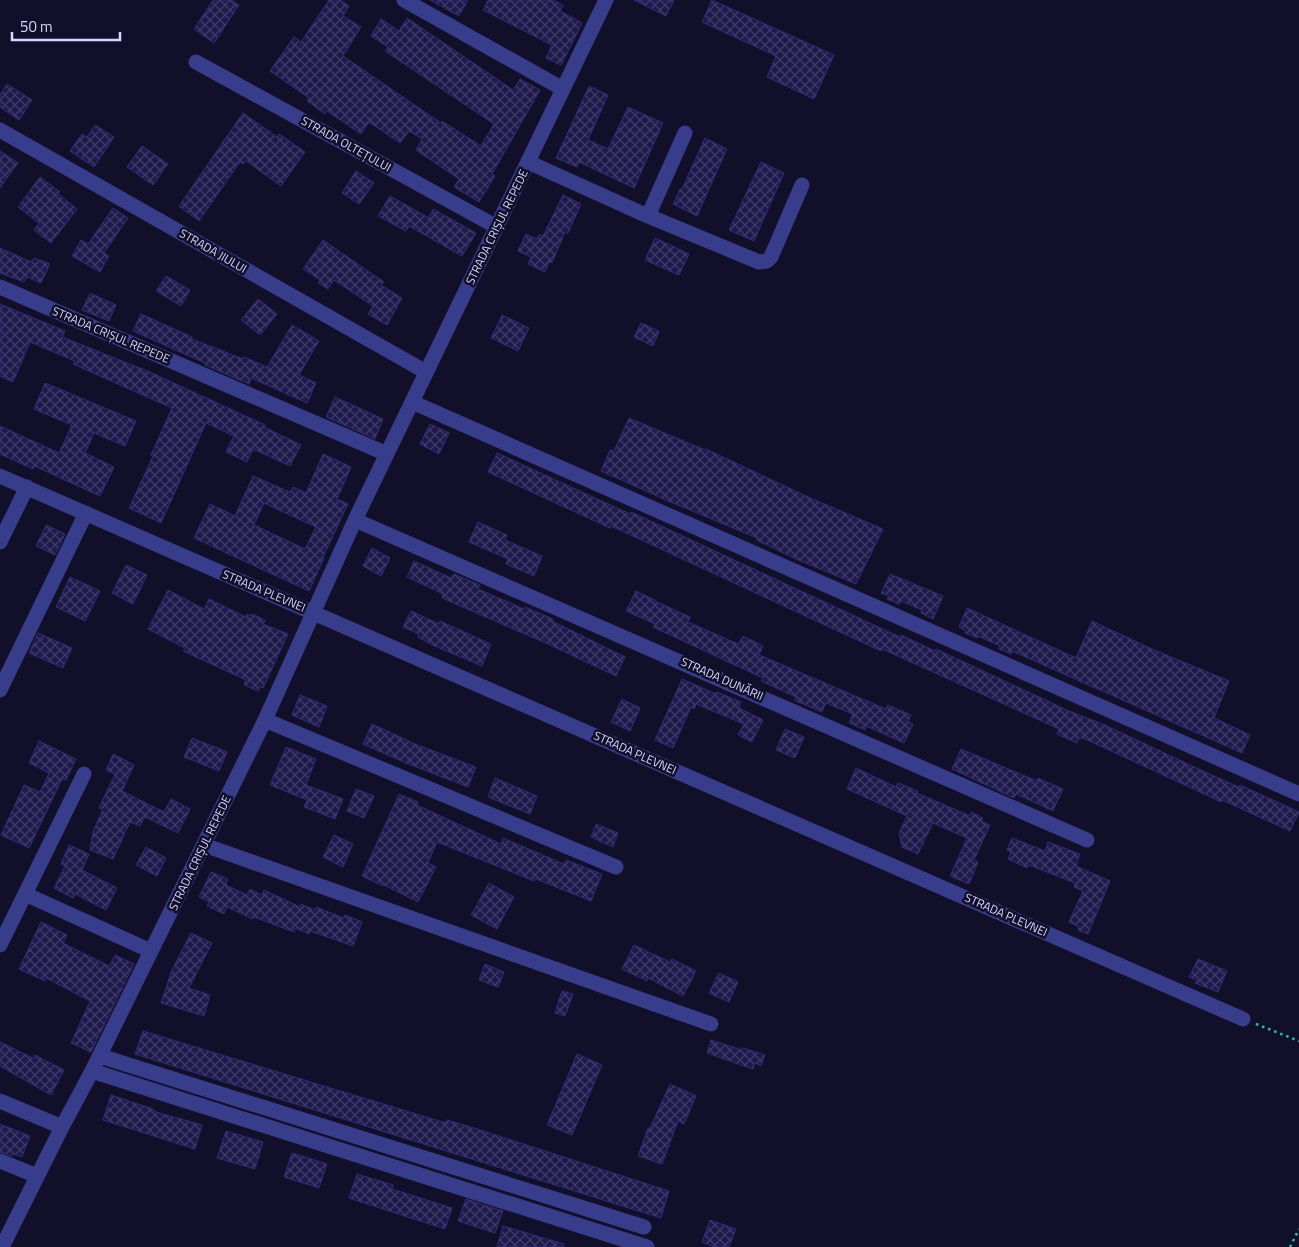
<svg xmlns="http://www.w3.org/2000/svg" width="1299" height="1247" viewBox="0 0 1299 1247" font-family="'Titillium Web',sans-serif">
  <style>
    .building { fill: url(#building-cross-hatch); stroke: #322a79; fill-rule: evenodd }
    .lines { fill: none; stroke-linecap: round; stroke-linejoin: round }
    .path { stroke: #29c2a8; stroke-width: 2.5; stroke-dasharray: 2.5 4; stroke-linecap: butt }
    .street { stroke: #373d8b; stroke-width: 15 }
    .labels { text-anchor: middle; stroke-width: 5; stroke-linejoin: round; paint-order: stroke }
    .street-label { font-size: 12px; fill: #d8d7ff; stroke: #110f2a }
  </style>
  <defs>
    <pattern id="building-cross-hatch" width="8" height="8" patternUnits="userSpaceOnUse" patternTransform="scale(1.25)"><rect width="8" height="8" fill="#1f1a4c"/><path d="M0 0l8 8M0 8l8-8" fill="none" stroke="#3f3b67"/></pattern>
  </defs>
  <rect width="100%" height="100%" fill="#110f2a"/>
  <path class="building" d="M213 0H231L239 5 214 43 194 29Z
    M329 0H340L349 6 343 16 361 27 343 56 441 123 442 121 481 146 494 124 385 51 388 47 371 36 381 19 399 31 407 18 513 90 520 79 540 90 492 174 495 176 479 202 454 187 459 179 416 150 422 139 409 131 400 143 369 122 361 134 327 111 325 114 307 101 309 98 270 71 294 37 301 42Z
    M430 0H468L459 16Z
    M488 0H553L563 5 560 11 582 23 561 65 546 58 552 45 483 10Z
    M634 0H674L666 16Z
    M712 0 834 55 814 99 767 77 776 56 702 22Z
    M7 84 32 100 19 120 0 107V95Z
    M589 86 608 95 588 140 608 149 628 107 663 123 634 188 579 162 577 167 556 158Z
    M243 113 277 137 279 134 305 152 281 186 246 161 243 164 240 162 199 221 179 206Z
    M95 125 114 137 94 167 70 151 82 134 87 137Z
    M705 138 727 149 697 216 673 204 680 189H682Z
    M142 146 168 164 153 185 127 167Z
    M0 151 18 163 0 188Z
    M761 162 784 173 754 241 729 230Z
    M356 171 374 183 359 204 342 193Z
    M40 177 60 192 58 194 77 209 51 243 34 230 39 223 18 207Z
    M563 195 581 204 568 233 565 232 552 263 549 262 545 272 528 264 531 257 518 251 526 234 537 239 539 235 543 236Z
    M390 196 429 218 433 209 476 233 462 256 409 226 406 231 378 216Z
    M113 208 128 218 104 253 109 256 100 272 72 256 81 240 88 244Z
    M655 238 689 254 679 275 645 260Z
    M323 240 384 282 381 285 402 298 387 325 368 314 373 306 334 280 328 289 318 283 320 280 303 269Z
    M0 248 31 262 34 258 50 264 41 283 27 277 24 282 0 273Z
    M166 276 190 290 181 306 156 291Z
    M90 293 116 305 109 321 82 310Z
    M258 299 277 314 260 335 241 320Z
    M0 304 65 331 62 337 152 373 265 425 264 427 301 445 290 466 253 449 247 462 226 452 234 436 206 423 161 523 129 508 153 456 151 455 172 408 73 364 75 361 30 342 13 382 0 376Z
    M141 314 192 337V339L243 359 244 357 267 367 292 325 319 341 299 375 316 383 307 403 251 378 249 384 205 365V363L133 331Z
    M502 315 529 328 518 351 491 338Z
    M641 323 659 331 653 346 634 337Z
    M45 383 136 421 125 446 94 433 85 453 114 467 100 496 34 466 33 469 0 454V426L59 453 72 425 34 409Z
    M335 397 383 419 375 439 326 417Z
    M629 418 705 450 706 449 806 496 883 529 856 584 796 559 756 540 757 538 666 500 601 471 610 450 614 451Z
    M430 424 449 433 439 454 420 444Z
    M497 453 630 514 631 512 900 637 901 635 935 651 936 649 1069 711 1105 725 1205 772 1239 787 1240 785 1299 812 1290 831 1222 800 1221 802 1187 786 1085 739 1079 738 1077 743 1057 734 1059 729 984 695 882 649 881 651 611 526 610 528 488 472Z
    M323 454 351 467 337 499 348 504 323 557 324 558 309 591 194 538 210 504 235 516 253 476 290 492 293 487 306 493ZM264 503 316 527 305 549 254 525Z
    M478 522 507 535 505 540 542 556 534 576 506 564 508 559 469 542Z
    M46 525 65 534 55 555 36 546Z
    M372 548 390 558 381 576 363 566Z
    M414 561 451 578 454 574 480 585 478 589 524 609 525 607 553 619 552 621 625 657 616 676 550 645 442 598 443 594 407 577Z
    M126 565 147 575 133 604 112 593Z
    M890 574 943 596 933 619 921 613 922 610 901 601 899 604 887 599 889 596 881 593Z
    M70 577 100 591 85 621 56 607Z
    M168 590 204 609 209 599 246 617 247 614 251 616 252 614 265 620 263 624 288 634 263 688 260 687 258 691 244 685 246 680 183 651 185 648 148 629Z
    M636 591 655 600V601L690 617 688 622 738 644 743 636 763 646 759 655 886 709 888 705 911 715 908 722 913 724 904 743 866 726 865 730 849 723 853 714 826 703 822 712 794 700 796 697 761 681 763 678 653 627 655 624 626 611Z
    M967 608 1076 658 1092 621 1152 649 1229 681 1214 718 1250 735 1242 753 1012 651 1011 654 999 649 1000 646 978 636 977 638 965 633 966 631 959 627Z
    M411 611 439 624 440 621 491 644 482 666 430 644 418 637 419 634 403 627Z
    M38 633 72 648 63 668 29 653Z
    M682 679 716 694 717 692 741 702 739 708 763 720 752 742 738 735 744 724 696 704 694 709 691 707 673 748 655 740Z
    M300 695 327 706 319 727 292 715Z
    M622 699 640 708 630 731 611 722Z
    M372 724 415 744 476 767 468 787 406 763 363 744Z
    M785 729 804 737 795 758 776 750Z
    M192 738 227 752 219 771 184 757Z
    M39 741 76 759 66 780 62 779 29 848 1 835 24 785 40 792 49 773 29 763Z
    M286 747 316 759 306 785 343 799 335 819 304 807 307 800 270 785Z
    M961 749 1037 781 1038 778 1063 789 1053 811 1016 794 1014 798 952 769Z
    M113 754 134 765 122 791 164 812 171 799 190 809 178 833 145 817 140 826 130 822 113 859 90 850 93 832 103 809 99 808 115 774 106 770Z
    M856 768 896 787 898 783 918 791 917 793 970 816 971 812 983 818 981 821 990 825 974 860 978 862 969 884 950 876 967 838 933 823 918 854 902 847 899 833 907 816 847 789Z
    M495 778 537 796 530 814 488 797Z
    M356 789 374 796 364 818 347 811Z
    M399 794 418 802 417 805 501 844 503 838 564 864 566 860 602 874 591 901 536 879 534 881 437 842 428 863 436 867 418 902 384 885 383 886 362 876Z
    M596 824 618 833 613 847 591 837Z
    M334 835 353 844 343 867 323 857Z
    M1012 838 1045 851 1048 842 1080 854 1076 866 1110 881 1088 934 1078 930 1079 927 1069 922 1083 891 1074 887 1075 883 1029 865 1027 868 1008 859 1011 852 1007 850Z
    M69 845 89 854 82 870 117 888 106 910 75 894 73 898 54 888 65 866 61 864Z
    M146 847 166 858 157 876 136 865Z
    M211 872 228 879 226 885 247 895 250 889 262 895 264 890 300 907 301 904 315 910 316 907 344 918 345 915 362 922 353 946 310 931 309 934 295 928 294 932 254 917 253 919 227 907 224 914 207 906 209 902 199 897Z
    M489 883 514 897 497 929 471 915Z
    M41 922 67 935 63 943 109 966 115 955 134 964 91 1052 71 1043 90 1001 46 978 45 981 19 969Z
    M191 933 212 943 189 988 210 995 204 1016 161 1003 172 970Z
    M634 945 670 962 672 959 696 971 683 996 648 978 647 981 622 969Z
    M1198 959 1227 971 1218 992 1195 983 1197 980 1189 977Z
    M485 964 504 972 498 987 479 980Z
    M719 973 738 982 729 1002 709 993Z
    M562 991 573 994 565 1016 555 1013Z
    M143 1031 446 1123 447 1120 474 1128 669 1191 661 1218 135 1054Z
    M711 1040 742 1050 743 1048 765 1055 761 1066 755 1063 753 1069 707 1053Z
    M0 1042 33 1058 35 1055 64 1070 51 1095 0 1066Z
    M577 1054 602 1065 572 1135 547 1125Z
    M670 1084 696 1096 684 1124 678 1121 662 1164 638 1156 648 1128H650Z
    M111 1095 153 1109V1111L202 1125 195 1149 103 1120Z
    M0 1124 30 1136 22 1157 13 1154 12 1156 0 1152Z
    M226 1131 263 1142 255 1169 217 1158Z
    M292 1153 327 1164 319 1188 284 1177Z
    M357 1174 393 1185 392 1189 452 1208 445 1229 349 1198Z
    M466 1199 503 1211 495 1233 458 1221Z
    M710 1220 736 1229 729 1247H714L702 1242Z
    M503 1226 564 1244 563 1247H497Z"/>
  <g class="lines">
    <path class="path" d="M1256 1024 1299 1041
      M1290 1247 1299 1229"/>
    <path class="street" d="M404 0 563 89
      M196 62 497 227
      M0 130 426 372
      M528 162 641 213 759 262 767 261 771 257 802 185
      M648 216 685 133
      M0 287 387 454
      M412 402 1299 794
      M0 476 1243 1019
      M355 520 1087 840
      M0 542 27 487
      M0 690 86 513
      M265 720 616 867
      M204 845 711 1024
      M25 894 151 951
      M0 945 84 774
      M100 1056 644 1227
      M92 1071 647 1247
      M0 1101 62 1127
      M0 1161 37 1176
      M2 1247 62 1127 92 1071 265 720 355 520 606 0"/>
  </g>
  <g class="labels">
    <g class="street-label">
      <text transform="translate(346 144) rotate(29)" y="4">STRADA OLTEȚULUI</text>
      <text transform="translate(497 227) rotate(-64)" y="4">STRADA CRIȘUL REPEDE</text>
      <text transform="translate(213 251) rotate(30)" y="4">STRADA JIULUI</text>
      <text transform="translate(111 335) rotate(23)" y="4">STRADA CRIȘUL REPEDE</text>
      <text transform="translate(264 591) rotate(23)" y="4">STRADA PLEVNEI</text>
      <text transform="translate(722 679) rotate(24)" y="4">STRADA DUNĂRII</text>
      <text transform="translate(635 753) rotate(24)" y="4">STRADA PLEVNEI</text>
      <text transform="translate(200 853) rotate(-64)" y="4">STRADA CRIȘUL REPEDE</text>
      <text transform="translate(1006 915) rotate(24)" y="4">STRADA PLEVNEI</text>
    </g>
  </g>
  <path d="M12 32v8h108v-8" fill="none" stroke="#d8d7ff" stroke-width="2.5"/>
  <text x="20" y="32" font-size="15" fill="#d8d7ff" stroke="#110f2a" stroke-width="4" paint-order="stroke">50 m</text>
</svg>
